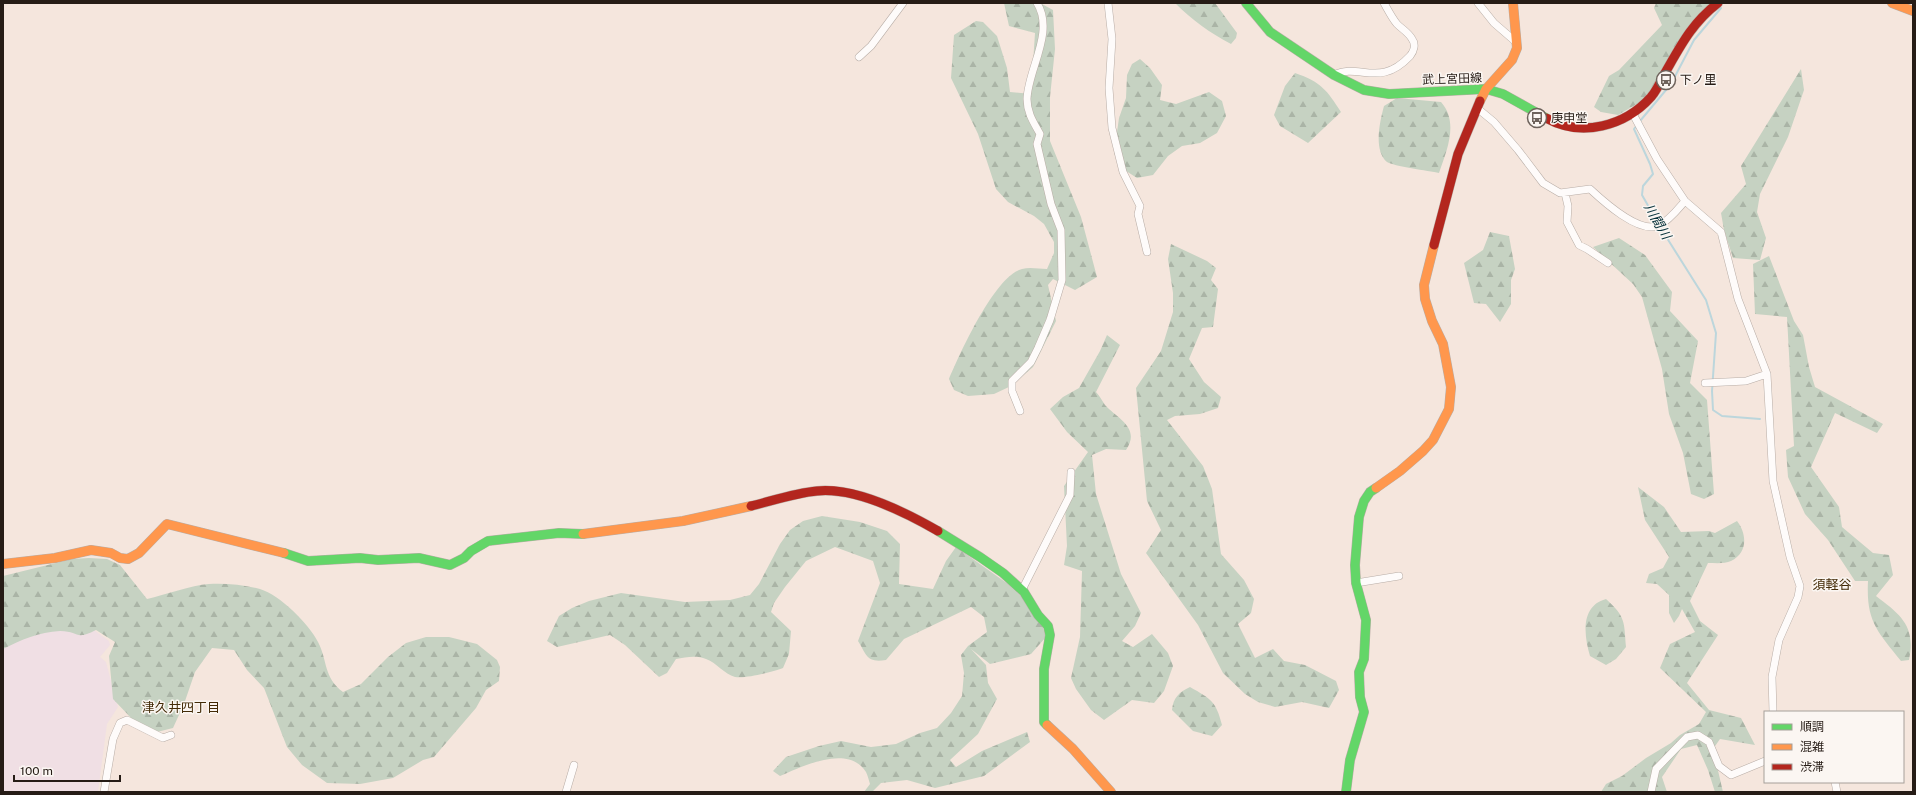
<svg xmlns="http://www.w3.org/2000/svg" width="1916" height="795" viewBox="0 0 1916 795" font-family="'Public Sans','Noto Sans JP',sans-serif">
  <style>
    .education { fill: #f0dfe4 }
    .forest { fill: url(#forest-firs) }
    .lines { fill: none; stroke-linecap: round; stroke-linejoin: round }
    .stream { stroke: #bcd6dc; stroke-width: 2 }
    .street-casing { stroke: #b8ada6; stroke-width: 8 }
    .fast-casing { stroke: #b8ada6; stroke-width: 10 }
    .slow-casing { stroke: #b8ada6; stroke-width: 10 }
    .jam-casing { stroke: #b8ada6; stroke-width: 10 }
    .street { stroke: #fefbfa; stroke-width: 7 }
    .fast { stroke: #63d668; stroke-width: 9 }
    .slow { stroke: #ff974d; stroke-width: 9 }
    .jam { stroke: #b3261e; stroke-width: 9 }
    .labels { text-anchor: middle; stroke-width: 3; stroke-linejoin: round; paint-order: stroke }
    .street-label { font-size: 12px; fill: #261c16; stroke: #fbf6f2 }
    .poi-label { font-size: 12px; fill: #261c16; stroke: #fbf6f2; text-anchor: start }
    .water-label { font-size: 13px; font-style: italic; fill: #06313a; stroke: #fbf6f2 }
    .neighbourhood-label { font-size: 13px; fill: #432b07; stroke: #fbf6f2 }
  </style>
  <defs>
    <pattern id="forest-firs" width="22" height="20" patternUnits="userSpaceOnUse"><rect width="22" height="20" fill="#c6d2c2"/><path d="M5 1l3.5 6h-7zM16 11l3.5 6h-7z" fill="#aab4a6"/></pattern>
  </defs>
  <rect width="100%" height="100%" fill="#f5e6dd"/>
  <path class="education" d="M91 628 109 641 110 645 100 657 106 662 118 707 107 724 98 792H3V641L22 631Z"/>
  <path class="forest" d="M1004 3H1040L1053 10 1055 49 1050 97V141L1081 217 1097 277 1075 290 1053 279 1048 285 1056 321 1033 367 1011 386 994 394 968 396 954 390 949 379C959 355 995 275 1022 269 1030 267 1039 269 1047 269L1054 253V242L1044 224 1034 216 1008 202 996 189 978 134 951 78 954 35 976 21 983 22 997 36 1007 68 1010 92 1031 94 1035 33 1009 26Z
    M1175 3H1215L1237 33 1236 38 1231 44C1210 33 1192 20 1175 3Z
    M1656 3H1719L1642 101 1618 115 1601 112 1594 107 1609 76 1619 70 1662 25 1654 8Z
    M1140 59 1150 68 1162 85 1160 100 1176 104 1209 92 1222 101 1226 116 1217 133 1200 143 1182 146 1168 156 1153 175 1137 178 1123 169 1114 153 1119 118 1126 98 1127 75 1132 64Z
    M1801 69 1804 90 1788 137 1760 194 1757 212 1766 238 1760 260 1733 258 1724 230 1721 213 1746 184 1741 166Z
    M1295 73C1321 82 1327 90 1341 112L1308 143 1280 126 1274 115 1285 86Z
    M1397 98 1441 102C1459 122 1447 150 1439 173 1429 171 1393 166 1387 162 1373 150 1380 121 1384 106Z
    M1490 232 1509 236 1515 269 1511 280V304L1500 322 1486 304 1474 303 1464 263 1483 250Z
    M1619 238 1645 255 1672 292 1670 311 1698 341 1690 383 1707 400 1714 494 1704 499 1691 494 1683 453 1669 414 1662 369 1642 297 1633 284 1593 247Z
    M1171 244 1207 261 1216 268 1211 280 1218 289 1213 327 1202 328 1189 359 1204 382 1221 397 1218 408 1200 414 1175 416 1167 420 1203 466 1212 489 1221 554 1244 580 1254 599 1251 613 1238 624 1255 658 1273 649 1284 661 1305 665 1336 681 1339 690 1329 708 1302 702 1275 707 1258 702 1245 694 1223 673 1198 625 1146 553 1161 530 1147 501 1136 388 1161 351 1173 312V293L1168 259Z
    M1769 256 1794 321 1803 335 1809 367 1815 387 1883 424 1877 433 1835 413 1811 467 1839 507 1842 527 1873 553 1889 555 1893 575 1876 596C1901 615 1916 626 1909 660L1901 661C1877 631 1866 621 1868 581H1855L1828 540 1805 514 1788 477 1786 450 1794 446 1787 317 1755 314 1753 264Z
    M1107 335 1120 345 1096 392C1100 396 1102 401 1105 405 1118 419 1141 428 1126 450L1106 449 1092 455 1096 494 1121 574 1141 613 1135 626 1122 641 1133 647 1152 634 1168 653 1173 666 1164 691 1154 703 1132 700 1104 720 1091 710 1076 689 1071 678 1080 637 1082 571 1064 565 1067 546 1064 486 1088 452 1067 432 1050 409 1063 397 1079 388 1100 351Z
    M1638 487 1664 507 1681 532 1709 531 1715 533 1737 521C1747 534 1748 553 1731 561 1725 564 1715 563 1708 563L1690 601 1700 621 1718 635 1687 683 1709 710 1741 718 1755 745 1720 739 1713 749 1723 792H1715L1708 770 1697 745 1681 749 1662 777 1667 792H1601L1606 784 1622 776 1646 758 1671 743 1680 735 1699 724 1706 712 1660 668 1670 644 1695 632 1682 609 1679 616 1674 623 1669 613V595L1657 584 1646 583 1649 574 1663 568 1669 557 1645 520Z
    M822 516 860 522 887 531 900 544 899 584 933 589 946 561 956 547 1008 584 1038 612 1046 637 1031 654 990 664 971 649 986 665 988 683 997 699 978 734 950 760 956 767 982 751 1027 732 1030 742 984 776 935 788 907 780 881 783 872 792H864L870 784C869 781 868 776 866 772 848 744 803 766 780 776L773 771 786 757 819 746 841 741 871 747 896 744 920 733 937 728 951 713 962 696 964 673 961 655 968 646 987 632 984 617 971 607 904 639 886 660C866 663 867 655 858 641L880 583 873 561 835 547 806 561 785 587 774 603 771 612 791 631 789 654 783 668C772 672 746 679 735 677 724 674 717 663 706 659 697 655 686 657 676 659L667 673 659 677 625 645 610 635 557 647 547 641 559 616 572 608 589 601 621 593 685 602 730 600 750 595 759 584 780 544 790 530 803 521Z
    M89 558 107 559 120 565 147 599C165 595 191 585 209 584 225 583 245 585 260 589 280 595 309 624 318 642 328 661 323 677 343 692L361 684 388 657 406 643 426 637H449L477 644 497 660 500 667 499 681 486 690 476 708 434 757 423 760 393 778 360 784 327 783 302 765 287 747 264 688 247 670 234 650 212 648 195 672 184 704 173 728 157 732 134 721 113 699 109 656 115 642 96 630C75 641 79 631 60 631 39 632 21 640 3 649V576L72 559Z
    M1606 599C1626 617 1624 622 1626 647L1616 659 1606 665 1590 656C1584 636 1580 606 1606 599Z
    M1190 687C1211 699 1216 701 1222 725L1212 736 1193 731 1172 710C1173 698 1179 692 1190 687Z"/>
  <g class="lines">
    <path class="stream" d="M1640 121 1671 84 1694 40 1721 8
      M1637 125 1634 129 1650 164 1653 174 1643 186 1642 195 1658 223
      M1660 227 1706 300 1716 333 1712 391 1713 410 1722 416 1760 419"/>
    <defs>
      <path id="street" d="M1108 3 1112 39 1109 88 1112 128 1123 172 1140 206 1138 214 1147 252
        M1478 3 1494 23 1516 42
        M859 57 871 46 903 3
        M1334 75C1359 62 1379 89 1410 56 1414 51 1416 44 1412 39 1409 33 1402 29 1397 24 1392 18 1388 10 1384 3
        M1477 108 1494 122 1518 150 1543 183 1560 193 1590 189C1604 202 1638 233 1658 226 1669 221 1678 209 1685 201
        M1633 114 1657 159 1685 201 1721 232 1738 299 1767 374 1773 481 1790 557 1800 586 1798 597 1779 640 1772 677 1773 712
        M1565 193 1568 206 1567 222 1579 245 1587 249 1608 263
        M1705 383 1746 381 1767 374
        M1020 411 1012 391V381L1031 362 1038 348 1050 320 1062 280 1061 230 1051 204 1037 144 1040 134C1034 123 1027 113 1027 99 1028 69 1055 32 1037 3
        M1356 583 1399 576
        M1022 590 1070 495 1071 472
        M1835 782 1837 792
        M104 792 113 739 120 723 127 720 163 738 171 735
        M566 792 574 765
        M1651 792 1656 769 1687 737 1698 735 1709 742 1719 766 1731 775 1765 761"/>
      <path id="fast" d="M1246 3 1270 32 1334 75 1364 90 1389 94 1486 89 1503 94 1546 118
        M938 531 980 557 1003 573 1024 592 1038 615 1048 626 1050 635 1044 669V722L1047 725
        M284 553 308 561 360 558 378 560 419 558 450 565 464 558 471 551 488 541 559 533 583 534
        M1346 792 1350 760 1364 712 1360 697 1359 672 1364 659 1366 620 1356 583 1355 565 1359 517 1364 501 1370 492 1376 488"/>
      <path id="slow" d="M1892 3 1913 11
        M1480 101 1486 89 1512 60 1517 48 1513 3
        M1376 488 1400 471 1423 451 1433 440 1449 409 1451 387 1443 344 1432 321 1425 299 1424 285 1434 245
        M583 534 683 521 751 506
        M3 564 55 558 91 550 111 553 120 558 128 559 139 553 167 524 284 553
        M1047 725 1073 749 1111 792"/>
      <path id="jam" d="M1546 118C1582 138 1625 126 1651 97 1657 90 1661 81 1665 73 1681 45 1692 23 1718 3
        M1434 245 1458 154 1480 101
        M751 506C772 501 795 493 817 491 856 487 905 512 938 531"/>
    </defs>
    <use href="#street" class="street-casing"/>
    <use href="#fast" class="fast-casing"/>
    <use href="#slow" class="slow-casing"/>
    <use href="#jam" class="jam-casing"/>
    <use href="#street" class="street"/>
    <use href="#fast" class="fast"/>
    <use href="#slow" class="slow"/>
    <use href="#jam" class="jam"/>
  </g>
  <defs>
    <symbol id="bus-ring" viewBox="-11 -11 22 22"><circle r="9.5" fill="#fbf6f2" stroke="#6e635c" stroke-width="1.5"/><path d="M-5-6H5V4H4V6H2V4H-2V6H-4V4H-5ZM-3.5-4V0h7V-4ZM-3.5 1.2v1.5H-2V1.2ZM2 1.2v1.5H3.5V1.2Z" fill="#6e635c"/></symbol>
  </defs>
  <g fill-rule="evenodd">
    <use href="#bus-ring" x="1655" y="69" width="22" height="22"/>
    <use href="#bus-ring" x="1526" y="107" width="22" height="22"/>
  </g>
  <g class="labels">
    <g class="street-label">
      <text transform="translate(1452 79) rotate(-2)" y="4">武上宮田線</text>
    </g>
    <g class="poi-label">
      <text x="1680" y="84">下ノ里</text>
      <text x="1551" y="122">庚申堂</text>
    </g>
    <g class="water-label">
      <text transform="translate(1658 221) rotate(59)" y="5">川間川</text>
    </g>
    <g class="neighbourhood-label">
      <text x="1832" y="589">須軽谷</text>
      <text x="181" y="712">津久井四丁目</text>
    </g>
  </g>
  <rect width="1916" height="795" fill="none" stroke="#261c16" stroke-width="8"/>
  <rect x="1764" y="711" width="140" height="72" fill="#fbf6f2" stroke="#a69f9a"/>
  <rect x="1772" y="724" width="20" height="6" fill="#63d668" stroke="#a69f9a"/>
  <text x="1800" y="731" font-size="12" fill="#261c16">順調</text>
  <rect x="1772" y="744" width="20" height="6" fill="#ff974d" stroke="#a69f9a"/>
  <text x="1800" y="751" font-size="12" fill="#261c16">混雑</text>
  <rect x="1772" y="764" width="20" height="6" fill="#b3261e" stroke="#a69f9a"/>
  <text x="1800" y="771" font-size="12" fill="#261c16">渋滞</text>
  <path d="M14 775v6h106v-6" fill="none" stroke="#261c16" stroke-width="2"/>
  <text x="20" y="775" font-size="12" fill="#261c16" stroke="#fbf6f2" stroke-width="3" paint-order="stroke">100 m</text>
</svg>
